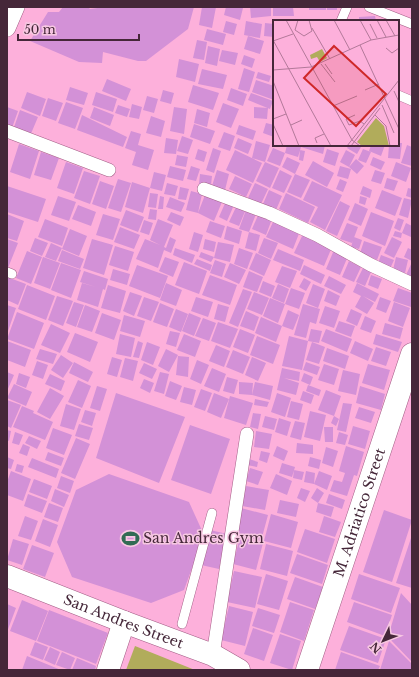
<svg xmlns="http://www.w3.org/2000/svg" width="419" height="677" viewBox="0 0 419 677" font-family="'Libre Baskerville',serif">
  <style>
    .green { fill: #b1ac5b }
    .building { fill: #d391d7 }
    .lines { fill: none; stroke-linecap: round; stroke-linejoin: round }
    .service-casing { stroke: #a35e86; stroke-width: 10 }
    .pedestrian-casing { stroke: #a35e86; stroke-width: 14 }
    .minor-casing { stroke: #a35e86; stroke-width: 18 }
    .tertiary-casing { stroke: #a35e86; stroke-width: 23 }
    .service { stroke: #fff; stroke-width: 9 }
    .pedestrian { stroke: #fff; stroke-width: 13 }
    .minor { stroke: #fff; stroke-width: 17 }
    .tertiary { stroke: #fff; stroke-width: 22 }
    .labels { text-anchor: middle; stroke-width: 3; stroke-linejoin: round; paint-order: stroke }
    .street-label { font-size: 14px; fill: #452739; stroke: #f7c8e2 }
    .poi-label { font-size: 14px; fill: #452739; stroke: #f7c8e2; text-anchor: start }
    .inset-road { fill: none; stroke: #b3799a; stroke-width: 1 }
    .view { fill: #cf2829; fill-opacity: 0.15; stroke: #cf2829; stroke-width: 2 }
    .inset-edge { fill: none; stroke: #452739; stroke-width: 2 }
  </style>
  <rect width="100%" height="100%" fill="#fdb0db"/>
  <path class="green" d="M135 646 195 670H126Z"/>
  <path class="building" d="M63 7H88L90 9 105 7H194L188 29 146 61H138L103 52 102 63 79 62 30 41 48 12H59Z
    M202 7H216L212 28 199 25Z
    M226 7 243 8 240 20 224 15Z
    M250 7H271V16L251 18Z
    M273 7H293L294 16H273Z
    M309 7H326V10H309Z
    M327 7H337V10H327Z
    M375 16 376 21H359V17Z
    M226 21 237 24 234 35 223 32Z
    M246 21 262 24 260 38 244 35Z
    M265 23 274 24V37L264 36Z
    M207 29 226 34 223 45 204 40Z
    M248 36 264 41 260 54 244 49Z
    M197 40 207 42 204 60 193 58Z
    M208 46 220 49 217 66 205 63Z
    M222 50 238 53 235 65 219 61Z
    M244 55 255 59 252 68 241 64Z
    M179 59 199 64 195 82 176 77Z
    M244 68 255 72 249 92 238 89Z
    M202 69 227 75 223 89 198 84Z
    M258 72 271 76 269 82 256 78Z
    M107 79 131 89 126 101 102 91Z
    M256 80 274 86V100L252 92Z
    M193 85 219 93 213 110 188 102Z
    M70 87 88 93 84 105 66 100Z
    M231 88 247 94 243 106 227 100Z
    M163 90 174 93 171 104 160 101Z
    M27 92 46 99 40 116 21 108Z
    M96 92 117 99 113 112 92 105Z
    M251 93 273 101 270 109 248 100Z
    M147 96 158 99 154 113 143 110Z
    M48 98 63 103 56 121 42 116Z
    M66 102 83 108 75 129 58 123Z
    M223 103 239 109 231 128 216 122Z
    M132 104 142 107 139 119 129 117Z
    M118 105 130 109 127 117 115 113Z
    M7 107 18 111 12 128 7 126Z
    M94 107 114 115 110 126 90 118Z
    M174 107 187 109 184 134 170 131Z
    M254 107 268 108 267 119 254 118Z
    M197 109 210 113 207 127 194 123Z
    M20 110 38 117 30 136 13 130Z
    M82 115 127 137 123 147 77 130Z
    M151 116 165 121 161 137 146 133Z
    M266 123 274 125V137L263 133Z
    M194 124 215 131 210 144 190 137Z
    M239 125 256 131 253 140 236 134Z
    M131 131 141 134 138 145 154 150 148 170 132 165 136 152 125 148Z
    M224 132 235 136 230 151 218 147Z
    M182 136 193 140 188 154 177 151Z
    M166 138 178 140 176 154 164 153Z
    M238 138 252 144 248 154 234 148Z
    M256 141 270 145 265 162 279 168 270 188 256 181 265 162 252 158Z
    M398 143H402L400 159 388 158 389 145H398Z
    M19 144 39 151 30 179 10 172Z
    M287 145H294L301 147 298 157 285 153 280 166 267 161 273 148 285 153Z
    M301 145H325L323 154 301 147Z
    M349 145H358L361 147 357 154 347 148Z
    M371 145H385L381 156 369 151Z
    M407 145 412 147V166L401 163Z
    M213 148 221 151 214 173 206 170Z
    M198 149 207 152 204 162 195 159Z
    M327 149 339 153 335 166 323 162Z
    M363 149 371 152 366 163 358 160Z
    M235 150 262 163 253 183 226 170Z
    M300 150 305 151 303 161 299 160Z
    M346 150 355 155 349 167 340 162Z
    M41 152 59 158 51 180 34 175Z
    M177 155 188 157 186 167 175 165Z
    M287 157 300 163 295 174 282 167Z
    M373 157 385 162 381 170 370 165Z
    M356 159 364 166 357 174 349 167Z
    M313 161 334 173 327 187 305 175Z
    M66 162 83 168 74 194 57 188Z
    M396 162 411 168 406 182 391 176Z
    M170 166 186 170 183 181 167 177Z
    M191 166 200 169 196 181 187 179Z
    M340 166 351 169 348 179 337 176Z
    M217 170 229 174 225 190 212 186Z
    M280 170 292 176 284 193 272 188Z
    M375 170 385 173 381 184 371 181Z
    M84 171 100 176 90 204 74 198Z
    M154 172 166 175 162 191 150 188Z
    M200 174 212 176 211 185 199 184Z
    M295 174 310 180 301 198 287 192Z
    M235 176 252 184 246 197 229 189Z
    M387 178 398 181 394 191 384 188Z
    M118 179 131 183 121 212 108 208Z
    M340 179 347 182 343 192 336 189Z
    M100 181 114 186 106 209 92 204Z
    M312 181 342 195 325 230 310 222 318 207 303 200Z
    M132 182 150 188 143 213 125 207Z
    M167 183 178 186 175 196 164 194Z
    M255 183 268 189 261 204 248 198Z
    M7 186 46 199 38 222 7 212Z
    M363 186 372 190 370 198 360 194Z
    M180 187 189 189 186 200 178 199Z
    M408 188 412 189V198L406 196Z
    M269 190 282 196 276 210 263 204Z
    M382 190 402 198 395 216 375 208Z
    M191 191 202 194 198 213 205 195 222 202 214 221 198 213 186 210Z
    M150 193 158 194 156 208 148 207Z
    M286 193 315 207 308 223 279 209Z
    M58 196 76 202 69 221 51 215Z
    M160 196 164 197 163 209H158Z
    M360 196 367 198 365 205 359 203Z
    M170 197 185 203 181 212 166 207Z
    M404 198 412 200 408 218 399 215Z
    M226 201 234 205 227 221 219 217Z
    M340 201 350 206 337 236 326 231Z
    M355 203 368 209 361 226 348 220Z
    M78 205 96 212 91 226 72 219Z
    M237 205 246 209 239 226 229 222Z
    M150 209 157 210 156 220 148 219Z
    M126 210 144 217 138 232 120 225Z
    M246 210 256 214 249 232 239 229Z
    M171 212 184 217 180 226 167 220Z
    M371 212 394 221 385 246 362 236Z
    M259 213 272 219 266 235 252 229Z
    M7 214 24 221 17 241 7 238Z
    M103 214 120 219 113 240 96 235Z
    M398 218 404 220 400 231 394 228Z
    M45 219 68 228 62 246 38 237Z
    M158 219 173 225 164 247 166 248 170 237 176 240 171 253 164 250 158 268 136 259 145 239 160 245 150 240Z
    M144 220 153 223 149 235 140 232Z
    M274 220 300 231 293 249 266 237Z
    M210 221 225 226 221 238 206 232Z
    M347 223 358 227 352 243 340 239Z
    M406 223 412 226 411 237 402 233Z
    M227 226 242 231 239 244 224 239Z
    M120 227 140 235 134 249 114 242Z
    M70 229 87 236 79 256 62 249Z
    M395 231 402 233 401 238 393 236Z
    M194 232 203 235 198 252 189 249Z
    M249 232 260 235 256 251 245 248Z
    M303 234 332 247 324 266 294 253Z
    M354 237 362 240 359 249 351 247Z
    M392 237 402 242 394 258 384 253Z
    M35 238 48 243 42 256 30 251Z
    M264 238 278 243 271 259 258 253Z
    M7 239 18 243 8 268H7Z
    M92 239 113 245 104 275 83 268Z
    M205 239 216 242 214 252 203 249Z
    M364 241 382 247 377 260 360 253Z
    M218 242 234 245 230 262 214 258Z
    M51 243 62 248 56 261 45 257Z
    M115 246 134 252 128 271 109 265Z
    M175 248 195 255 192 263 173 255Z
    M239 248 253 253 247 269 234 264Z
    M408 248 412 250V261L404 257Z
    M278 249 304 260 300 271 273 260Z
    M62 250 84 259 80 269 58 261Z
    M334 250 348 256 340 275 326 269Z
    M27 251 42 257 31 284 16 278Z
    M201 252 214 257 211 262 199 257Z
    M256 253 271 260 264 276 249 269Z
    M381 255 394 260 389 271 377 266Z
    M43 257 60 263 50 289 34 283Z
    M165 257 179 262 173 277 159 271Z
    M396 257 408 260 405 273 393 270Z
    M197 259 212 265 210 271 194 264Z
    M215 260 226 264 222 277 210 273Z
    M349 261 361 267 354 282 342 277Z
    M184 262 207 271 199 294 175 285Z
    M412 262V278L406 275Z
    M61 263 81 270 71 298 51 290Z
    M230 263 246 270 239 284 224 277Z
    M137 265 168 276 160 298 129 286Z
    M304 265 325 275 321 284 300 274Z
    M282 266 297 271 290 288 275 282Z
    M363 268 371 272 365 286 356 282Z
    M113 269 130 274 127 285 110 280Z
    M84 271 108 279 105 290 103 289 98 307 77 300 82 283 96 287 80 282Z
    M249 271 263 277 257 292 243 287Z
    M210 275 237 285 230 305 202 295Z
    M371 275 382 279 378 289 368 285Z
    M329 276 346 285 341 294 324 286Z
    M7 277 26 284 18 305 7 300Z
    M304 278 311 282 306 291 299 287Z
    M263 281 275 286 271 297 259 292Z
    M166 283 182 290 176 306 160 300Z
    M357 283 379 294 375 302 363 296 374 303 367 314 355 307 361 296 353 292Z
    M278 284 289 289 284 303 272 298Z
    M313 284 325 289 318 308 306 303Z
    M27 285 55 296 46 320 18 309Z
    M108 285 126 291 120 313 101 308Z
    M291 288 305 293 299 309 285 304Z
    M398 288 412 293 411 307 393 301Z
    M243 289 252 292 238 327 229 323Z
    M328 290 340 296 336 306 324 301Z
    M130 292 142 296 134 316 123 311Z
    M254 292 269 298 262 315 247 309Z
    M57 296 73 301 63 326 48 320Z
    M144 297 159 302 151 321 137 316Z
    M196 297 213 302 208 317 191 311Z
    M380 297 391 301 386 313 376 309Z
    M270 298 285 304 278 323 263 316Z
    M74 302 84 305 76 327 66 323Z
    M394 302 410 308 403 327 388 321Z
    M160 303 174 309 167 327 153 322Z
    M218 304 229 307 225 322 214 319Z
    M303 304 320 309 316 324 310 322 306 338 294 335Z
    M7 305 16 308 7 334Z
    M85 305 100 311 92 332 77 327Z
    M325 306 340 311 334 328 319 323Z
    M176 309 188 314 181 332 169 327Z
    M351 309 362 314 357 326 346 321Z
    M288 310 299 315 293 330 282 326Z
    M246 311 259 317 254 331 240 326Z
    M17 312 44 323 34 349 7 339Z
    M102 313 121 320 114 340 95 333Z
    M189 313 201 318 194 336 182 331Z
    M124 315 145 321 140 337 120 331Z
    M365 316 376 321 371 333 360 329Z
    M261 317 282 326 276 342 255 333Z
    M203 318 216 323 209 341 195 336Z
    M339 321 355 326 351 337 335 331Z
    M218 322 238 329 230 348 211 341Z
    M385 323 403 328 400 339 382 334Z
    M51 324 70 333 60 353 41 345Z
    M240 329 255 335 248 353 233 347Z
    M311 329 322 331 319 343 308 341Z
    M326 329 352 339 347 352 321 341Z
    M170 331 180 333 176 347 166 344Z
    M75 333 98 342 90 362 67 352Z
    M120 334 135 338 131 357 116 354Z
    M184 334 201 341 195 357 177 350Z
    M376 334 402 342 398 352 373 344Z
    M257 336 280 345 273 364 250 355Z
    M289 336 308 341 302 370 282 366Z
    M7 341 31 350 25 367 7 360Z
    M138 341 143 343 139 358 133 357Z
    M355 341 373 349 368 361 350 353Z
    M147 342 160 347 153 365 141 360Z
    M312 342 325 347 319 364 306 360Z
    M216 345 230 351 224 367 209 361Z
    M376 347 391 352 386 366 371 361Z
    M327 348 349 356 345 369 323 361Z
    M40 349 57 354 53 364 36 359Z
    M166 349 178 355 169 372 158 366Z
    M233 350 250 357 243 374 226 367Z
    M61 355 73 363 63 378 51 370Z
    M178 356 189 357 188 377 176 375Z
    M112 357 122 360 117 377 107 374Z
    M252 357 266 363 258 381 245 375Z
    M125 358 138 361 133 381 120 377Z
    M197 360 209 365 201 384 190 379Z
    M37 361 48 365 43 379 32 375Z
    M74 362 93 372 88 382 69 373Z
    M306 362 320 367 317 375 303 370Z
    M144 363 157 369 152 379 139 373Z
    M324 364 339 369 334 385 318 380Z
    M368 364 390 370 384 390 362 383Z
    M212 368 226 374 219 392 204 386Z
    M282 368 300 372 299 381 284 378 299 383 296 395 277 390Z
    M343 370 360 374 356 395 338 391Z
    M7 372 14 375 7 391Z
    M160 372 169 374 164 394 154 391Z
    M19 373 30 377 26 388 16 384Z
    M304 373 313 377 310 385 301 381Z
    M50 374 65 381 61 391 45 384Z
    M227 377 238 380 234 394 223 391Z
    M144 379 154 383 150 393 140 388Z
    M78 380 91 386 82 408 68 402Z
    M170 381 182 386 176 400 165 396Z
    M239 382 253 383 252 395 239 394Z
    M255 382 273 386 270 400 252 395Z
    M14 384 32 392 26 406 7 398Z
    M308 385 321 390 319 396 306 391Z
    M97 386 107 389 100 411 90 408Z
    M360 386 385 394 381 410 356 403Z
    M184 387 196 390 192 405 180 402Z
    M50 388 64 396 50 419 37 412Z
    M201 389 212 393 205 411 194 407Z
    M326 390 341 396 334 416 318 410Z
    M303 391 314 395 311 404 300 400Z
    M116 393 185 417 159 483 96 458Z
    M214 393 229 399 221 418 207 412Z
    M277 393 291 398 285 417 271 412Z
    M230 396 253 403 246 425 224 418Z
    M255 399 269 402 267 407 254 405Z
    M7 401V400L21 405 11 428 7 426Z
    M291 401 303 404 299 420 287 417Z
    M343 403 352 404 346 432 337 430Z
    M66 404 81 409 74 430 60 426Z
    M22 406 34 411 33 413 53 422 45 440 13 427Z
    M359 407 375 412 371 423 355 418Z
    M85 410 96 413 92 426 81 422Z
    M310 411 326 415 320 441 304 437Z
    M253 413 261 414 258 429 250 427Z
    M265 416 277 419 274 430 262 427Z
    M334 416 339 419 336 426 331 423Z
    M279 418 291 422 287 436 275 432Z
    M295 421 305 423 301 440 290 437Z
    M79 424 93 428 89 440 75 436Z
    M190 425 230 439 211 494 171 480Z
    M353 426 370 431 365 449 348 444Z
    M324 427H333V442H325Z
    M53 428 72 435 64 455 46 448Z
    M7 430 11 431 9 441 7 440Z
    M256 431 272 434 269 449 254 447Z
    M15 432 23 435 19 445 12 443Z
    M339 432 348 435 345 445 336 443Z
    M29 436 41 441 37 449 25 443Z
    M76 438 90 444 75 479 61 473Z
    M297 443 313 445V454L296 453Z
    M23 444 30 447 27 456 19 453Z
    M277 446 288 451 284 461 273 456Z
    M346 446 364 452 357 476 354 475 347 496 330 491 334 480 342 482 345 473 339 471Z
    M326 447 338 451 333 467 322 463Z
    M261 451 270 453 267 463 259 460Z
    M48 452 64 458 61 466 45 460Z
    M7 457 14 460 11 469 7 468Z
    M310 457 321 460 319 469 308 466Z
    M32 458 59 469 56 478 28 467Z
    M249 459 258 462 257 467 247 465Z
    M282 463 295 467 292 477 279 473Z
    M17 464 24 466 22 473 15 471Z
    M250 468 263 472 258 485 246 481Z
    M294 470 304 472 302 480 293 478Z
    M11 471 31 479 23 501 7 495V482Z
    M306 471 315 473 314 484 319 471 332 476 327 490 314 484 304 482Z
    M109 474 189 502 204 535 184 590 151 603 72 577 57 542 76 490Z
    M276 474 292 481 287 495 270 488Z
    M61 476 74 481 70 493 57 488Z
    M34 479 52 486 47 499 29 492Z
    M246 486 269 490 265 510 242 506Z
    M301 488 310 491 305 502 297 498Z
    M317 488 324 493 318 503 311 498Z
    M55 489 69 495 64 507 51 501Z
    M28 494 47 501 42 513 24 506Z
    M329 494 345 500 342 509 326 503Z
    M280 500 299 504 296 517 277 513Z
    M49 503 63 508 58 522 44 517Z
    M318 503 334 507 331 517 316 512Z
    M241 508 268 515 261 541 235 534Z
    M384 510 412 520 392 582 363 572Z
    M271 514 298 522 291 548 264 541Z
    M25 516 38 521 31 540 18 536Z
    M324 516 341 522 335 537 319 532Z
    M43 519 58 525 50 547 35 541Z
    M305 529 335 539 327 563 297 552Z
    M210 530 227 534 219 569 201 565Z
    M412 535V588L396 583Z
    M240 537 263 543 256 570 233 564Z
    M13 539 29 544 22 565 7 560Z
    M266 544 293 551 287 576 260 569Z
    M32 545 54 553 45 577 23 569Z
    M297 554 328 565 322 584 290 573Z
    M234 571 262 577 255 608 227 602Z
    M266 574 288 581 279 610 257 604Z
    M359 574 400 588 391 613 351 599Z
    M295 577 323 587 315 609 287 599Z
    M401 593 412 605V662L388 637Z
    M22 600 48 611 36 641 10 631Z
    M290 602 314 610 304 641 280 632Z
    M354 602 392 615 385 636 347 622Z
    M7 604 16 608 7 632Z
    M229 606 253 612 245 646 221 640Z
    M258 608 280 615 274 633 252 626Z
    M49 610 108 633 96 664 37 641Z
    M349 626 386 639 378 663 340 650Z
    M253 628 273 635 264 661 244 654Z
    M280 634 301 641 292 670 270 663Z
    M389 641 412 664V670H380Z
    M35 642 48 647 43 660 30 655Z
    M50 647 60 652 55 665 44 660Z
    M62 652 75 658 70 670 56 665Z
    M341 652 380 666 378 670H335Z
    M27 656 61 670H22Z
    M77 658 96 666 95 670H72Z"/>
  <g class="lines">
    <defs>
      <path id="service" d="M369 7 412 24
        M341 21 347 7
        M398 95 412 101
        M7 272 12 274
        M182 624 212 513"/>
      <path id="pedestrian" d="M7 131 109 170
        M204 189 269 213 317 235 371 265 412 284
        M213 655 247 434"/>
      <path id="minor" d="M7 28 16 7"/>
      <g id="tertiary">
        <path id="s1" d="M7 576 124 622 213 655 239 670"/>
        <path d="M108 670 124 622"/>
        <path id="s2" d="M307 670 412 354"/>
      </g>
    </defs>
    <use href="#service" class="service-casing"/>
    <use href="#pedestrian" class="pedestrian-casing"/>
    <use href="#minor" class="minor-casing"/>
    <use href="#tertiary" class="tertiary-casing"/>
    <use href="#service" class="service"/>
    <use href="#pedestrian" class="pedestrian"/>
    <use href="#minor" class="minor"/>
    <use href="#tertiary" class="tertiary"/>
  </g>
  <defs>
    <symbol id="stadium-bare" viewBox="-9 -9 18 18"><path d="M0-5a6.5 5 0 1 0 0 10a6.5 5 0 1 0 0-10ZM-3.5-1.8h7v3.6h-7Z" fill="#316b54" stroke="#f7c8e2" stroke-width="2.5" paint-order="stroke"/></symbol>
  </defs>
  <g fill-rule="evenodd">
    <use href="#stadium-bare" x="118" y="526" width="25" height="25"/>
  </g>
  <g class="labels">
    <g class="street-label">
      <text dy="5" stroke="none"><textPath href="#s2" startOffset="166">M. Adriatico Street</textPath></text>
      <text dy="5" stroke="none"><textPath href="#s1" startOffset="125">San Andres Street</textPath></text>
    </g>
    <g class="poi-label">
      <text x="143" y="543">San Andres Gym</text>
    </g>
  </g>
  <g transform="translate(273 20)">
    <rect width="126" height="126" fill="#fdb0db"/>
    <path d="M49 29 54 38 47 42 44 37 38 39 37 35ZM103 98 111 106 116 126H89L84 122Z" fill="#b1ac5b"/>
    <path class="inset-road" d="M13 0 79 120 87 126M25 0 22 10 31 16 39 11 36 0M61 0 77 30M87 0 98 20M104 0 113 17M113 0 122 16M97 4 104 18M39 8 57 39M0 20 58 126M0 21 20 14M87 25 126 109M113 28 119 33 126 28M48 44 62 62M52 44 59 54M0 50 38 47 98 20 126 15M0 61 26 126M92 70 106 64M121 71 126 82M109 85 121 113M60 86 84 76M82 95 73 99 76 105 87 101 91 104M102 95 113 106 117 126M0 99 13 94M0 104 10 126M18 105 29 100M44 123 42 118 51 114M74 126 126 60M78 126 107 88"/>
    <path class="view" d="M61 26 113 74 83 106 31 58Z"/>
    <rect width="126" height="126" class="inset-edge"/>
  </g>
  <rect width="419" height="677" fill="none" stroke="#452739" stroke-width="16"/>
  <g transform="translate(383 641) rotate(227)" stroke="#f7c8e2" stroke-width="3" paint-order="stroke">
  <path d="M0-3L7 15L0 10L-7 15Z" fill="#452739"/>
  <text y="-6" font-size="11" font-weight="bold" text-anchor="middle" fill="#452739">N</text>
  </g>
  <path d="M18 34v6h121v-6" fill="none" stroke="#452739" stroke-width="2"/>
  <text x="24" y="34" font-size="12" fill="#452739" stroke="#f7c8e2" stroke-width="3" paint-order="stroke">50 m</text>
</svg>
